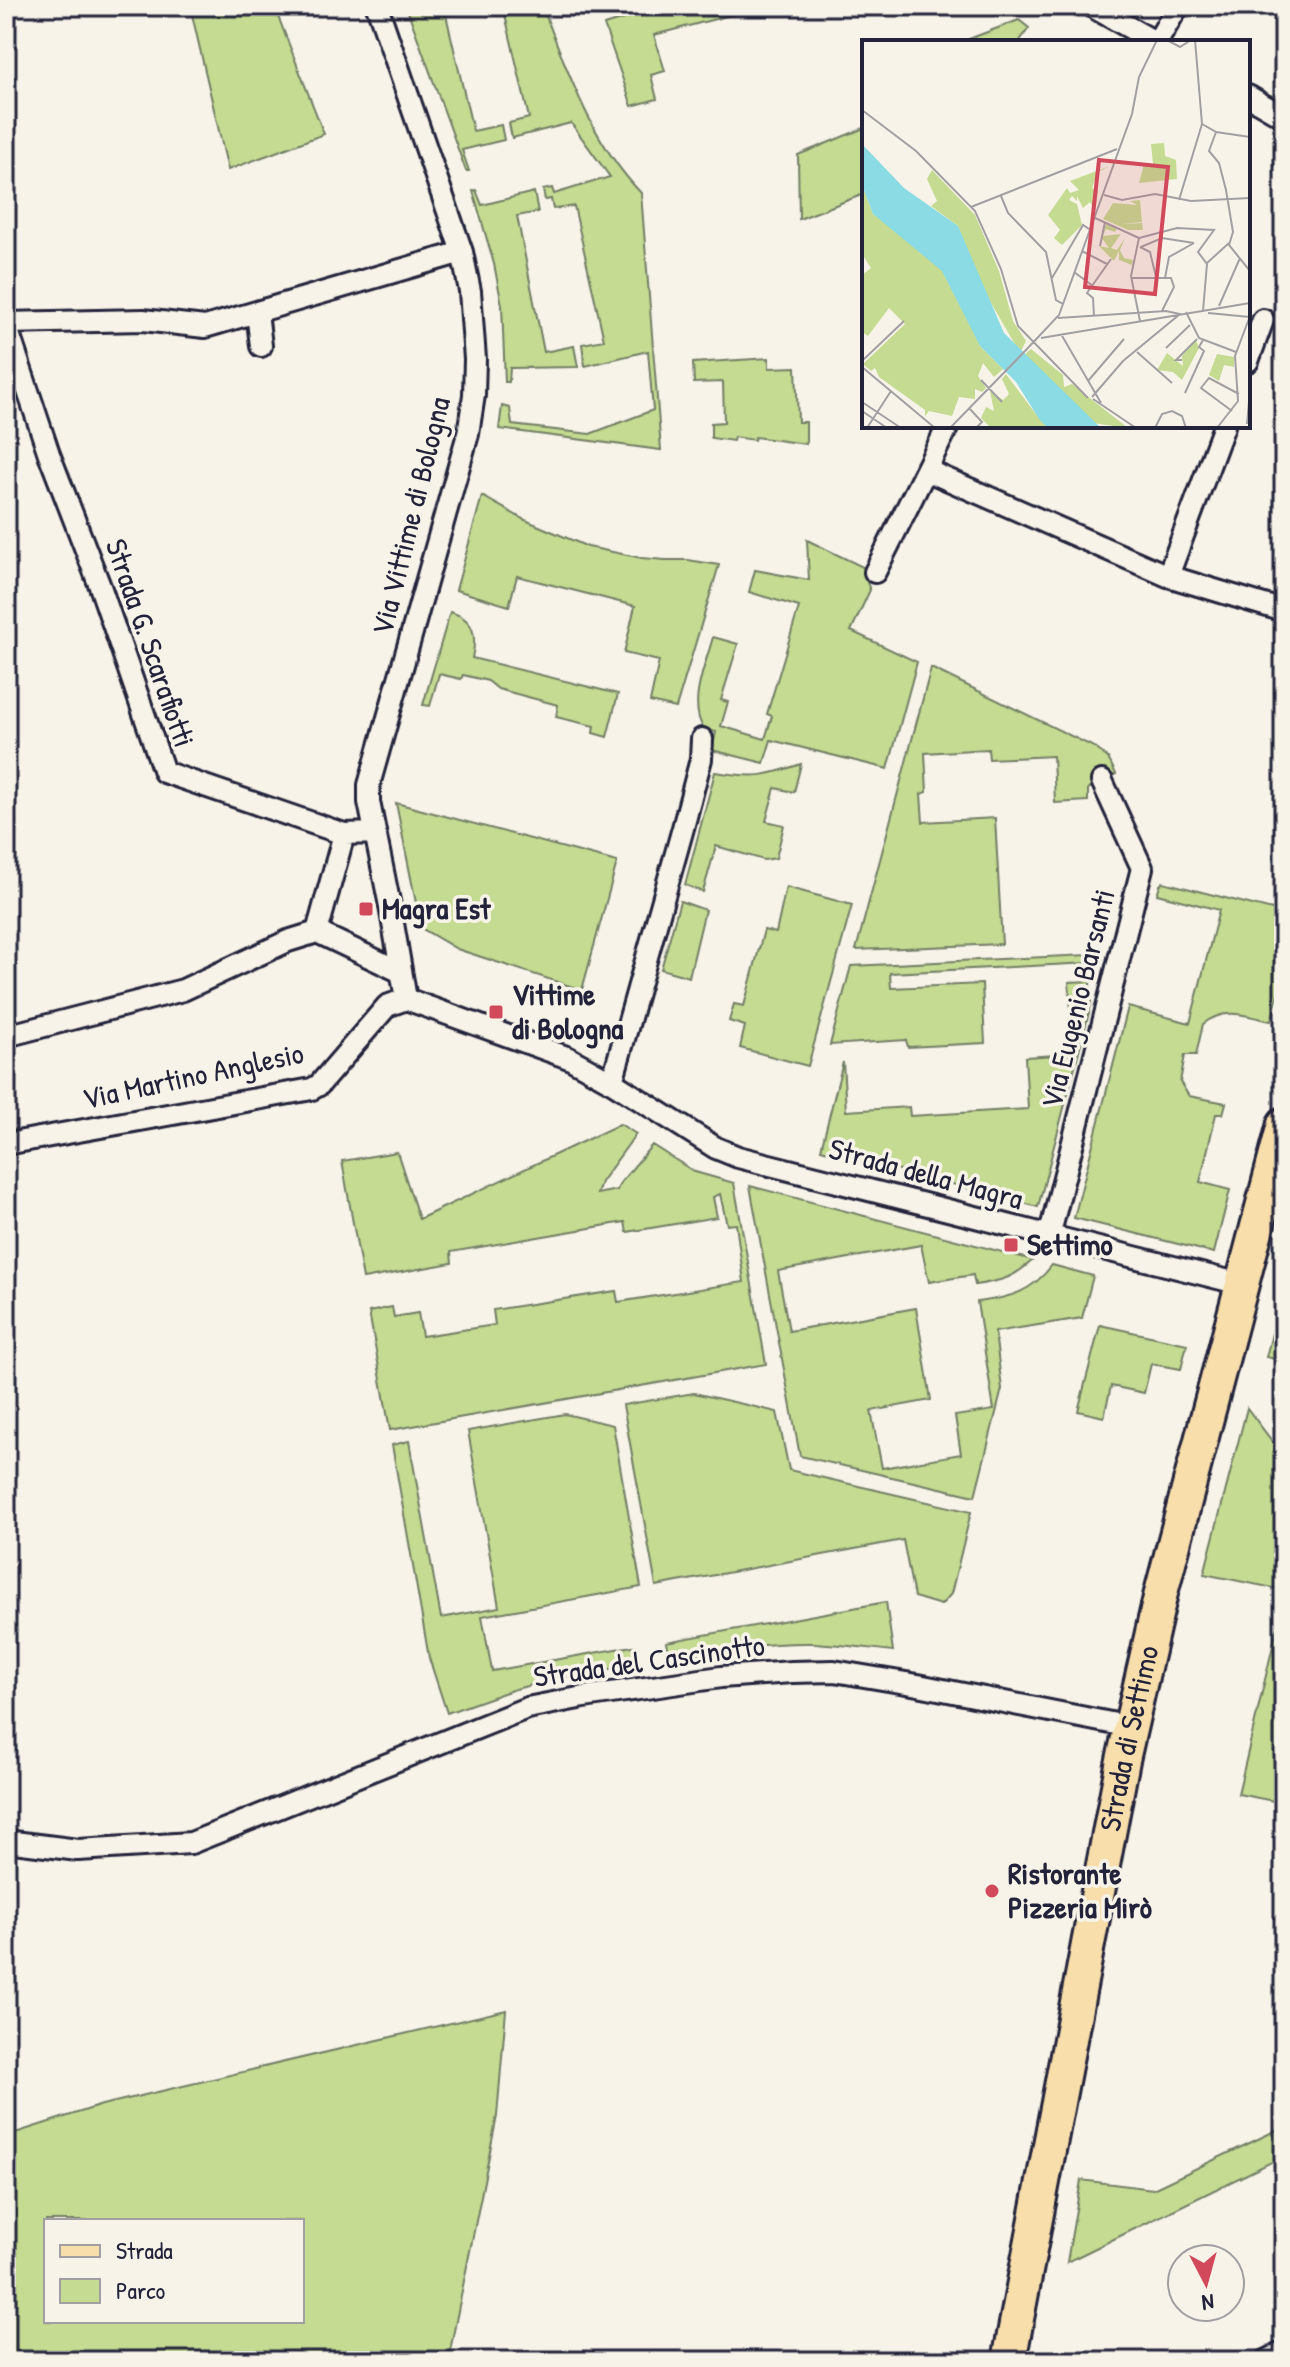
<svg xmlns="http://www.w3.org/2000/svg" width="1290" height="2367" viewBox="0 0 1290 2367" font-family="'Patrick Hand',sans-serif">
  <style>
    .green { fill: #c4db91; stroke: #737e66; stroke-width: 2; fill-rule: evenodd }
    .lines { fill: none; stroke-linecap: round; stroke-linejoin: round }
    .street-casing { stroke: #22223b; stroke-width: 26 }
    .primary-casing { stroke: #22223b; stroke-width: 38 }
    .street { stroke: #f7f3e8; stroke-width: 20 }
    .primary { stroke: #f8deab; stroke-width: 32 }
    .poi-dot { fill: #d1495b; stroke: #f7f3e8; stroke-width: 3 }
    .labels { text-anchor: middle; stroke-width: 7; stroke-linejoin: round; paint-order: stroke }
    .street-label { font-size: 30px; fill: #22223b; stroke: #f7f3e8 }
    .poi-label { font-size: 30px; font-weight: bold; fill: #22223b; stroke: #f7f3e8; text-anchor: start }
    .inset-road { fill: none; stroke: #a29fa3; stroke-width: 2 }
    .view { fill: #d1495b; fill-opacity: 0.15; stroke: #d1495b; stroke-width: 4 }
    .inset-edge { fill: none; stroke: #22223b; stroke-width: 4 }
  </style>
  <rect width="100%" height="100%" fill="#f7f3e8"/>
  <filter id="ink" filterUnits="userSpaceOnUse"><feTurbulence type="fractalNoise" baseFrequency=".0125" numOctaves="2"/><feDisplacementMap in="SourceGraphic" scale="16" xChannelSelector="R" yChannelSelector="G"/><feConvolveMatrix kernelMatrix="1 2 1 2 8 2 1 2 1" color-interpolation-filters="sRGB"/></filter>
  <g filter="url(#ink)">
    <path class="green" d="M190 6H274L324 134 228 170Z
      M406 6H444L473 131 501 125 504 140 462 150 469 171H466Z
      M503 6H542C568 72 591 141 641 193L661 450 499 429 502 406 510 408 512 425 590 434 653 410 648 351 585 366 582 344 604 340 574 206 553 209 551 199 545 200 543 190 552 188 554 194 610 177 571 123 512 138 509 123 529 118Z
      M665 6H749L750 10 654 35 665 71 651 75 657 99 632 106 604 25Z
      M1019 20 1029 28 1019 42H961Z
      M864 128V194L799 219 798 155Z
      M476 190 482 205 534 192 538 212 517 216 544 352 574 346 578 367 510 368 509 382H505L502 305 494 264 473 191Z
      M769 358V368L796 367 798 422H806V444L755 437 754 440 734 437 733 441 711 438V423L724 422 723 382 694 383 693 363Z
      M482 496 523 519 588 547 642 558 665 560H688L719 565 676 708 650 702 659 661 624 653 635 606 517 576 509 606 456 590Z
      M807 540 867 569 865 577 870 590 851 631 917 662 888 769 771 740 764 763 712 750 716 732 704 729C687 704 706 664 713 637L738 644 721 700 728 702 721 726 765 739 772 716 767 714 799 607 749 592 755 570 809 580Z
      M450 612C475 619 477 636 472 658L618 694 607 737 593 733 594 726 556 717 558 705 509 692 498 689 488 681 463 675 461 679 439 674 430 706 423 705Z
      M931 668 1094 747 1108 758 1116 774 1088 789V801L1055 803 1053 756 989 759 988 749 925 753 927 792 921 794 923 822 995 818 1002 944 856 950Z
      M801 764 794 792 775 788 766 821 784 825 776 858 764 860 716 846 703 892 685 885 715 772C755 778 763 777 801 764Z
      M396 803 617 862 582 990 457 949 421 928Z
      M1163 882 1284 913V974L1271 1021C1245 1016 1227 1006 1203 1024L1196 1055H1185L1180 1082 1189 1096 1226 1103 1223 1114H1216L1200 1182 1230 1190 1214 1253 1074 1218 1128 1007 1190 1023 1219 910 1157 894 1160 885Z
      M786 887 852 905 808 1066 740 1048 745 1026 729 1021 734 1004 744 1006 764 930 776 933Z
      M680 901 705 910 689 977 661 969Z
      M1089 955 1090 963 890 973 891 988 982 984 985 1043 908 1047 906 1040 830 1045 851 966Z
      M1090 981 1091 1005 1038 1207 821 1149 843 1062 846 1111 909 1107 910 1116 1028 1109 1025 1057 1074 1054 1069 982Z
      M620 1124 636 1134 601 1182 597 1194 617 1190 620 1183 652 1145 695 1172 734 1183 766 1364 390 1430 369 1312 392 1307 394 1317 418 1313 422 1336 495 1325 493 1310 616 1291 618 1302 744 1282 736 1224 727 1225 720 1194 713 1197 717 1217 627 1232 625 1222 451 1252 452 1263 363 1279 342 1161 397 1152 419 1219Z
      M750 1186 1033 1260C1013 1278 1002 1281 975 1285L973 1275 929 1282 921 1245 778 1271 789 1331 916 1308 931 1400 871 1411 882 1468 961 1454 955 1416 994 1410 977 1302C1010 1298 1032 1292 1052 1265L1093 1276 1082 1318 995 1332 1002 1389 975 1496 800 1456Z
      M1284 1287V1361L1266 1357Z
      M1100 1325 1187 1344 1181 1369 1151 1364 1144 1393 1111 1386 1104 1417 1078 1411Z
      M694 1393 777 1412 789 1470 971 1512 951 1594 941 1605 914 1597 903 1540 656 1586 623 1405Z
      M1247 1408 1284 1457V1590L1204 1574Z
      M565 1414 613 1425 641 1587 482 1616 492 1671 633 1646 636 1664 546 1681 512 1690 447 1713 429 1658 392 1445 409 1441 441 1618 499 1607 468 1431Z
      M1284 1599V1803L1238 1794Z
      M886 1602 893 1651C866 1648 839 1644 812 1643 764 1642 716 1651 669 1659L666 1642Z
      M506 2010 497 2116 448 2361H6V2136L102 2105ZM46 2221H302V2321H46Z
      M1284 2102V2156L1067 2262 1081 2180 1153 2189 1277 2130Z"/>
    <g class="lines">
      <defs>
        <path id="street" d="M377 6 462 252 470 291 475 359 474 395 468 434 369 785V802L390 906 406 999
          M1091 6 1155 42
          M1157 42 1178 6
          M1248 96 1284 117
          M257 312 261 346
          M6 323 143 320 205 327 462 252
          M6 325 49 454 101 589 164 772 344 834 375 833
          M1248 361 1263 320
          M926 470 1168 576 1284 611
          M875 572 948 426
          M1168 576 1224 426
          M317 932 401 972
          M406 999 569 1058 612 1082 716 1148 738 1157 1241 1284
          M6 1036 183 990 288 941 317 932 344 834
          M612 1082 683 828 701 759 702 739
          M6 1144 312 1089 319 1085 387 1006 406 999
          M1049 1237 1142 868 1102 781
          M6 1841 78 1850 191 1843 527 1708 584 1697 721 1677 792 1672 834 1671 918 1685 1131 1727
          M1266 2361 1284 2352"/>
        <g id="primary">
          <path id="s1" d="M1009 2361 1123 1760 1161 1593 1284 1124"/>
        </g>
      </defs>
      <use href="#street" class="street-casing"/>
      <use href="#primary" class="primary-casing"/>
      <use href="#street" class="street"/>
      <use href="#primary" class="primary"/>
    </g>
  </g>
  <g class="poi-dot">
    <rect x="358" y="901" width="16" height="16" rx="4"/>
    <rect x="488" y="1004" width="16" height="16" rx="4"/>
    <rect x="1003" y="1237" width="16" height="16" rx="4"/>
    <circle cx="992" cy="1891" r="8"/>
  </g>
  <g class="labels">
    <g class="street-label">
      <text transform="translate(411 516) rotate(-76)" y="10">Via Vittime di Bologna</text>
      <text transform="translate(150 643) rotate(71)" y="10">Strada G. Scarafiotti</text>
      <text transform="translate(1078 999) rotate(-76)" y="10">Via Eugenio Barsanti</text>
      <text transform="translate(193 1076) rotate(-12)" y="10">Via Martino Anglesio</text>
      <text transform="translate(926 1174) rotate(15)" y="10">Strada della Magra</text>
      <text transform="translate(649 1661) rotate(-8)" y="10">Strada del Cascinotto</text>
      <text dy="10" stroke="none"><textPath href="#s1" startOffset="634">Strada di Settimo</textPath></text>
    </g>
    <g class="poi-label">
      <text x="382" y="919">Magra Est</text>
      <text x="512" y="1005">Vittime<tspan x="512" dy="34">di Bologna</tspan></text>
      <text x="1027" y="1255">Settimo</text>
      <text x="1008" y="1884">Ristorante<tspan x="1008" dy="34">Pizzeria Mirò</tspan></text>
    </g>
  </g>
  <g transform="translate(862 40)">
    <rect width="388" height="388" fill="#f7f3e8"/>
    <path d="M302 103 303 116 314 120 315 139 277 143 282 124H291L289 104ZM248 126 236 132 230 148 236 151 233 171 228 162 221 168 215 156V161L210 156 207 160 215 164 220 185 200 205 192 198 198 190 186 175 205 148 208 153 217 150 208 141ZM70 130 113 175 137 231 151 281 164 301 158 313 114 237 96 186 69 166 75 161 65 139ZM0 145 11 174 91 232 118 306 141 329 132 337 121 323 116 336 124 348 120 352 113 349V359L97 357 90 376 67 371 63 376V370L17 337 13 328 9 331 1 324 43 284 27 268 6 296 0 292V235L9 228 0 214ZM278 160 280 182 260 184 280 183 281 190H266L241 179 251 163 275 165 268 161ZM244 184 255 188 253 192 244 189 241 196 259 194 249 208 255 210 263 198 258 210 262 218 271 220 270 225 257 220V211L252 221 237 206 247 208 239 197ZM334 300 337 308 320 340 311 332 295 330 305 313 321 326 320 316ZM169 309 201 335 202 347 210 344 266 388 231 383 161 316ZM355 314 372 317V327L362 325 357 341 347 335ZM144 334 176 377 186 388H129L119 378 124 367 132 371 128 351 141 360 147 354 140 339Z" fill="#c4db91"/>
    <path d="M0 104 42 148 96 186 142 293 239 388H186L177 379 154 342 118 306 80 231 11 174 0 145Z" fill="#8adbe3"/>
    <path class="inset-road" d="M305 0 318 7 329 0M333 0 340 84 354 92 347 111 357 123 364 150 371 192 367 205 388 231M0 70 54 111 113 171 139 229 156 286 226 358M354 92 388 97M242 155 260 160 293 154 329 161 388 158M139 156 146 173 184 212 194 260 201 264M317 160 340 84M109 167 255 109M233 178 277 198M277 198 315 188 352 190 336 212 345 224 341 271M277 198 269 236 278 281M238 206 243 182M278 207 288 212 294 237M279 207 300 198 332 203M220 211 245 224M345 223 367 203M212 232 235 249M190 238 221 185 227 189M269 238H309L312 247 300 271M303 238 307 217 332 203M357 266 378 218M324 272 337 298 374 312M346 273 388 277M232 276 231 258 225 253 249 219M196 278 304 271 318 274 261 321 230 357M199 294 239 363M179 298 388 263M304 308 328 285M163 311 197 275 270 74 277 37 295 0M275 312 310 343M320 320H314L335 299M0 321 42 281M0 327 73 388M119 340 140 362M226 341 262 299M323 353 342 311 337 307 341 300M231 359 274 388M0 362 39 388M107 368 120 382 114 388M0 371 25 388M370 371 339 348 347 338 377 354M385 384 388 350M5 388 29 351M88 388 164 310M293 388 300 374 310 371 320 376 324 388M355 388 376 361 373 316 388 276"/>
    <path class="view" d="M237 120 306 127 293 254 223 247Z"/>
    <rect width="388" height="388" class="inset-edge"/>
  </g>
  <rect width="1290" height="2367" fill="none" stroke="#f7f3e8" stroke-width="32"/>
  <rect x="16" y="16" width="1258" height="2335" fill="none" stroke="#22223b" stroke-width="3" filter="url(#ink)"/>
  <rect x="44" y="2219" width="260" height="104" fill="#f7f3e8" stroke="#a29fa3" stroke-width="2"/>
  <rect x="60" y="2245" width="40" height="12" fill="#f8deab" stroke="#a29fa3" stroke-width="2"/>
  <text x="116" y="2259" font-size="24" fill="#22223b">Strada</text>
  <rect x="60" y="2279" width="40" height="24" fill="#c4db91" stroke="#a29fa3" stroke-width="2"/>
  <text x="116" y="2299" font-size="24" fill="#22223b">Parco</text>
  <g transform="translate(1206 2283) rotate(174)"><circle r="38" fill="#f7f3e8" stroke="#a29fa3" stroke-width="2"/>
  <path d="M0-6L14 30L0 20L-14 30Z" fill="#d1495b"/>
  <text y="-12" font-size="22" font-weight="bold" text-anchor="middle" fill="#22223b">N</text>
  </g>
</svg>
